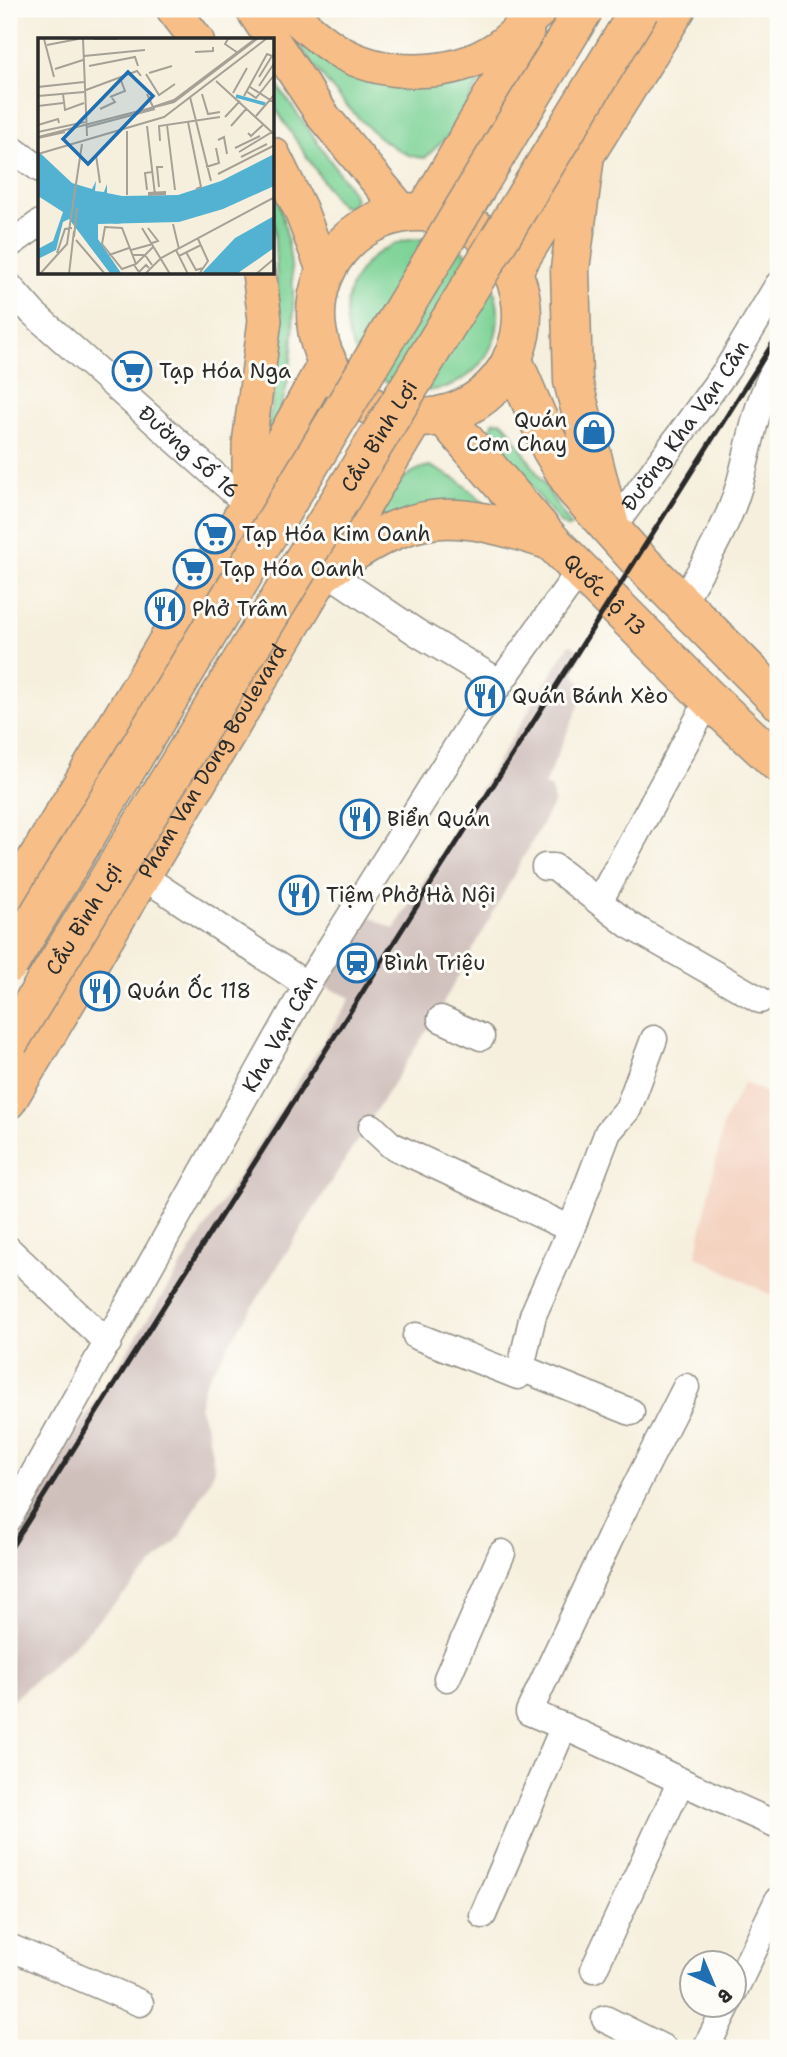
<svg xmlns="http://www.w3.org/2000/svg" width="787" height="2057" viewBox="0 0 787 2057" font-family="'Shantell Sans',sans-serif">
  <style>
    .built { fill: #f4d3c1 }
    .industrial { fill: #d0c0bc }
    .green { fill: #7ed397; stroke: #547f61; stroke-width: 2 }
    .lines { fill: none; stroke-linecap: round; stroke-linejoin: round }
    .minor-casing { stroke: #908d84; stroke-width: 29 }
    .major-casing { stroke: #908d84; stroke-width: 36 }
    .highway-casing { stroke: #908d84; stroke-width: 41 }
    .minor { stroke: #fff; stroke-width: 26 }
    .major { stroke: #f7be87; stroke-width: 33 }
    .highway { stroke: #f7be87; stroke-width: 38 }
    .rail { stroke: #2b2b2b; stroke-width: 5 }
    .highway-bridge-casing { stroke: #908d84; stroke-width: 41; stroke-linecap: butt }
    .highway-bridge { stroke: #f7be87; stroke-width: 38 }
    .labels { text-anchor: middle; stroke-width: 6; stroke-linejoin: round; paint-order: stroke }
    .poi-label { font-size: 21px; fill: #2b2b2b; stroke: #fdfcf7; text-anchor: start }
    .street-label { font-size: 21px; fill: #2b2b2b; stroke: #fdfcf7 }
    .inset-river { fill: none; stroke: #53b2d1; stroke-width: 3.5 }
    .inset-road { fill: none; stroke: #a5a196; stroke-width: 2 }
    .view { fill: #1f6fb2; fill-opacity: 0.15; stroke: #1f6fb2; stroke-width: 3.5 }
    .inset-edge { fill: none; stroke: #2b2b2b; stroke-width: 3.5 }
  </style>
  <rect width="100%" height="100%" fill="#fdfcf7"/>
  <filter id="ink" filterUnits="userSpaceOnUse"><feTurbulence type="fractalNoise" baseFrequency=".0143" numOctaves="2"/><feDisplacementMap in="SourceGraphic" scale="14" xChannelSelector="R" yChannelSelector="G"/><feConvolveMatrix kernelMatrix="1 2 1 2 8 2 1 2 1" color-interpolation-filters="sRGB"/></filter>
  <filter id="wash" filterUnits="userSpaceOnUse"><feTurbulence type="fractalNoise" baseFrequency=".00686" numOctaves="4" result="noise"/><feDisplacementMap in="SourceGraphic" scale="28" xChannelSelector="R" yChannelSelector="G"/><feGaussianBlur stdDeviation="1.57" result="paint"/><feColorMatrix in="noise" values="0 0 0 0 0 0 0 0 0 0 0 0 0 0 0 0 0 1.4 0 .05"/><feComposite in="paint" operator="in"/></filter>
  <g filter="url(#wash)">
    <rect width="100%" height="100%" fill="#f6efdd"/>
    <path class="built" d="M744 1082 778 1099V1299L696 1256 724 1122Z"/>
    <path class="industrial" d="M570 644 583 653 574 672 585 692 544 785 551 788 554 802 440 1009 205 1382 199 1407 207 1428 215 1470 181 1536 71 1648 9 1703V1538L351 998 322 985 366 915 394 929Z"/>
    <path class="green" d="M281 20 339 61 493 58 451 133 425 158C376 158 308 58 281 20Z
      M273 79 353 193 355 200 349 207 342 206 334 198 273 105Z
      M273 183C298 256 304 365 270 436L266 433C289 344 273 271 273 183Z
      M346 315a76 76 0 1 1 152 0a76 76 0 1 1-152 0Z
      M501 421 508 428 571 526 568 528 561 524 490 435 493 422Z
      M430 466 459 481 492 510 366 534C382 506 396 472 430 466Z"/>
  </g>
  <g filter="url(#ink)">
    <g class="lines">
      <defs>
        <g id="minor">
          <path d="M9 147 40 169"/>
          <path d="M9 245 40 223"/>
          <path id="s1" d="M9 286 33 313 246 503"/>
          <path id="s2" d="M611 530 728 368 778 285"/>
          <path d="M326 571 416 632 499 682"/>
          <path d="M682 603C703 566 727 528 739 486 752 440 754 406 778 363"/>
          <path d="M545 867H554L629 925 760 1000"/>
          <path d="M144 877 307 985"/>
          <path d="M600 900 709 699"/>
          <path d="M441 1019 481 1037"/>
          <path d="M372 1127 391 1145 571 1229"/>
          <path d="M9 1250 108 1343"/>
          <path d="M416 1336 518 1376"/>
          <path d="M686 1387 619 1519 529 1712C614 1746 694 1790 778 1825"/>
          <path d="M631 1412 521 1368 533 1315 571 1229 608 1132 628 1109 654 1039"/>
          <path id="s3" d="M9 1518 307 985 471 724 580 570"/>
          <path d="M447 1678 502 1553"/>
          <path d="M483 1915 564 1726"/>
          <path d="M9 1947 140 2003"/>
          <path d="M594 1969 680 1783"/>
          <path d="M734 1991 778 1900"/>
          <path d="M605 2019 663 2048"/>
          <path d="M706 2048 728 2004"/>
        </g>
        <g id="major">
          <path d="M173 9 197 40"/>
          <path d="M252 9 323 116 403 212"/>
          <path d="M285 9C301 22 317 38 335 49 381 78 452 79 498 47 512 37 525 23 539 12"/>
          <path d="M273 154 301 211 324 272"/>
          <path d="M423 211 527 32"/>
          <path d="M514 273 679 9"/>
          <path d="M249 493V444L265 320 259 273"/>
          <path d="M9 901 238 520 326 361"/>
          <path id="s4" d="M9 1102 417 418"/>
        </g>
        <g id="highway">
          <path d="M584 163 570 269 573 381 609 522"/>
          <circle cx="419" cy="315" r="103"/>
          <path d="M512 358 551 449 575 489 636 557 778 700"/>
          <path id="s5" d="M443 415 551 541 709 699 778 763"/>
          <path d="M326 571C414 507 451 508 551 541"/>
        </g>
      </defs>
      <use href="#minor" class="minor-casing"/>
      <use href="#major" class="major-casing"/>
      <use href="#highway" class="highway-casing"/>
      <use href="#minor" class="minor"/>
      <use href="#major" class="major"/>
      <use href="#highway" class="highway"/>
      <path class="rail" d="M9 1551 778 335"/>
      <defs>
        <g id="highway-bridge">
          <path d="M9 964 584 9"/>
          <path id="s6" d="M9 1042 640 9"/>
        </g>
      </defs>
      <use href="#highway-bridge" class="highway-bridge-casing"/>
      <use href="#highway-bridge" class="highway-bridge"/>
    </g>
  </g>
  <defs>
    <symbol id="supermarket-ring" viewBox="-11 -11 22 22"><circle r="9.5" fill="#fdfcf7" stroke="#1f6fb2" stroke-width="1.5"/><path d="M-6-5.5h2.5l.6 2H6L4.5 2H-2.5L-4.4-4H-6ZM-1.5 3.2a1.3 1.3 0 1 0 .1 0ZM3 3.2a1.3 1.3 0 1 0 .1 0Z" fill="#1f6fb2"/></symbol>
    <symbol id="shop-ring" viewBox="-11 -11 22 22"><circle r="9.5" fill="#fdfcf7" stroke="#1f6fb2" stroke-width="1.5"/><path d="M-5-2.5h2.3a2.7 3.5 0 0 1 5.4 0H5L5.5 6h-11ZM-1.5-2.5h3a1.5 2.3 0 0 0-3 0Z" fill="#1f6fb2"/></symbol>
    <symbol id="restaurant-ring" viewBox="-11 -11 22 22"><circle r="9.5" fill="#fdfcf7" stroke="#1f6fb2" stroke-width="1.5"/><path d="M-5-6h1v4h1v-4h1v4h1v-4h1v5L-1.5 .5V6h-2V.5L-5-1ZM5-6V6H3V1.5H1.5Q1.5-4 5-6Z" fill="#1f6fb2"/></symbol>
    <symbol id="station-ring" viewBox="-11 -11 22 22"><circle r="9.5" fill="#fdfcf7" stroke="#1f6fb2" stroke-width="1.5"/><path d="M-3-6H3Q5-6 5-4V2Q5 4 3 4L4.5 6H3L1.5 4h-3L-3 6H-4.5L-3 4Q-5 4-5 2V-4Q-5-6-3-6ZM-3.5-4v3h7v-3ZM-3.5 1v1.5H-2V1ZM2 1v1.5H3.5V1Z" fill="#1f6fb2"/></symbol>
  </defs>
  <g fill-rule="evenodd">
    <use href="#supermarket-ring" x="110" y="349" width="44" height="44"/>
    <use href="#shop-ring" x="572" y="410" width="44" height="44"/>
    <use href="#supermarket-ring" x="193" y="512" width="44" height="44"/>
    <use href="#supermarket-ring" x="171" y="547" width="44" height="44"/>
    <use href="#restaurant-ring" x="143" y="587" width="44" height="44"/>
    <use href="#restaurant-ring" x="463" y="674" width="44" height="44"/>
    <use href="#restaurant-ring" x="338" y="797" width="44" height="44"/>
    <use href="#restaurant-ring" x="277" y="873" width="44" height="44"/>
    <use href="#station-ring" x="335" y="941" width="44" height="44"/>
    <use href="#restaurant-ring" x="78" y="969" width="44" height="44"/>
  </g>
  <g class="labels">
    <g class="poi-label">
      <text x="159" y="378">Tạp Hóa Nga</text>
      <text x="567" y="427" text-anchor="end">Quán<tspan x="567" dy="24">Cơm Chay</tspan></text>
      <text x="242" y="541">Tạp Hóa Kim Oanh</text>
      <text x="220" y="576">Tạp Hóa Oanh</text>
      <text x="192" y="616">Phở Trâm</text>
      <text x="512" y="703">Quán Bánh Xèo</text>
      <text x="387" y="826">Biển Quán</text>
      <text x="326" y="902">Tiệm Phở Hà Nội</text>
      <text x="384" y="970">Bình Triệu</text>
      <text x="127" y="998">Quán Ốc 118</text>
    </g>
    <g class="street-label">
      <text dy="7" stroke="none"><textPath href="#s2" startOffset="128">Đường Kha Vạn Cân</textPath></text>
      <text dy="7" stroke="none"><textPath href="#s6" startOffset="710">Cầu Bình Lợi</textPath></text>
      <text dy="7" stroke="none"><textPath href="#s1" startOffset="245">Đường Số 16</textPath></text>
      <text dy="7" stroke="none"><textPath href="#s5" startOffset="242">Quốc lộ 13</textPath></text>
      <text dy="7" stroke="none"><textPath href="#s4" startOffset="397">Pham Van Dong Boulevard</textPath></text>
      <text dy="7" stroke="none"><textPath href="#s6" startOffset="144">Cầu Bình Lợi</textPath></text>
      <text dy="7" stroke="none"><textPath href="#s3" startOffset="555">Kha Vạn Cân</textPath></text>
    </g>
  </g>
  <g transform="translate(38 38)">
    <rect width="236" height="236" fill="#f6efdd"/>
    <path d="M0 113 34 145 54 151 58 143 57 153 66 154 69 146V155L84 158 140 157 183 143 236 116V148L185 171 141 184 60 186V201L83 235H72L31 181 25 184 18 212 0 221V211L15 203 25 174 0 158ZM236 178V210L200 235 163 236 197 200Z" fill="#53b2d1"/>
    <path class="inset-river" d="M198 58 227 66M80 180 88 168 171 156 215 139 237 124M75 182 54 174 45 185 48 200 75 236M80 236 56 202 52 188 56 181 79 184 161 173 237 141"/>
    <path class="inset-road" d="M6 1 16 39M45 1 49 98M56 1H79M190 1 187 6 200 15M9 7 40 1M157 14 175 13V9M46 18 107 12M51 28 97 19 100 28M17 31 45 22M111 35 134 28M108 36 121 57 137 46M221 39 234 18M178 43 237 97M221 48 237 24M212 49 237 65M48 52 99 33 103 38M208 53 218 60 237 36M195 55 209 30M25 56 27 72 46 65M109 56 115 69 136 62 217 1M164 56 170 76 182 74M0 58V49L46 44M0 58 46 54M206 58 229 16 237 19M72 59 87 53 82 40M152 59 173 143M0 68 25 65M62 71 77 64 74 60M218 78 237 56M187 79 202 63M150 84 163 149 158 151M0 87 20 81 21 85M129 87 137 152M109 88 117 157M193 88 209 70M49 89 117 71M0 94 47 84M210 95 213 98 226 86M0 99 136 64 219 1M0 100 27 94M180 102 186 99 189 116M122 103 121 88 182 79M197 110 222 98M201 114 234 94M0 116 126 79 228 1M58 117 62 145M203 119 229 106M168 129 181 125 178 110M180 136 237 107M121 149 119 129H125M109 152 107 135 114 134M127 154V156L111 157V155ZM89 157V93M135 186 141 211M104 190 132 236M110 190 120 203 114 205M36 199 39 170M160 201 170 223 161 236M38 202 67 236M93 212 115 206M138 212 150 236M148 214 158 232 165 230M19 215 27 191 34 190M71 217 91 210M95 217H107L114 227M141 218 163 207M98 226 84 190 67 189 64 206 84 231 98 226 116 208M96 227 101 234 108 227 111 230M2 236 29 206 44 106M31 236 36 193M107 236 123 220 237 159M218 236 237 220"/>
    <path class="view" d="M90 34 115 58 50 126 25 101Z"/>
    <rect width="236" height="236" class="inset-edge"/>
  </g>
  <rect width="787" height="2057" fill="none" stroke="#fdfcf7" stroke-width="35"/>
  <g transform="translate(713 1984) rotate(136)"><circle r="33" fill="#fdfcf7" stroke="#a9a8a5" stroke-width="2"/>
  <path d="M0-5L12 26L0 18L-12 26Z" fill="#1f6fb2"/>
  <text y="-10" font-size="19" font-weight="bold" text-anchor="middle" fill="#2b2b2b">B</text>
  </g>
</svg>
